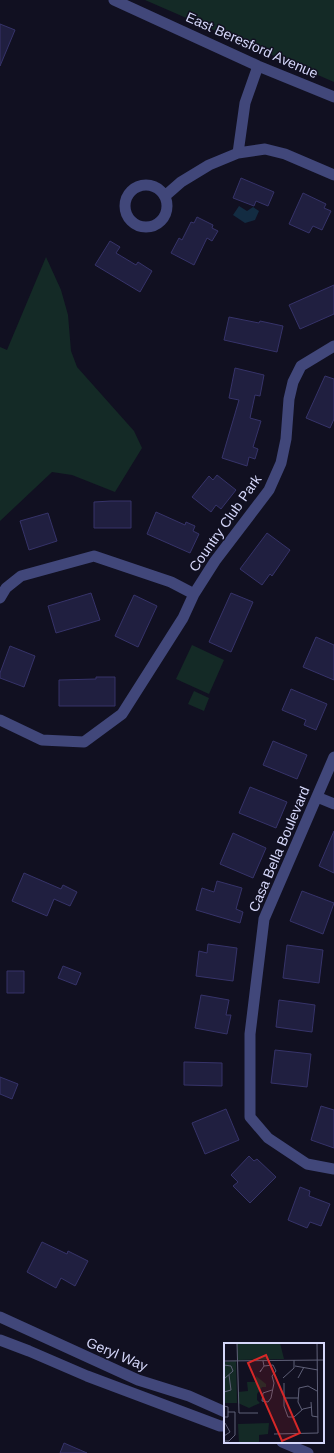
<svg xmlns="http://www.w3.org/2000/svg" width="334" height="1453" viewBox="0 0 334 1453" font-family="Arial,sans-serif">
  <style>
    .green { fill: #142a26 }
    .water { fill: #132c42 }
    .building { fill: #201f40; stroke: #363369 }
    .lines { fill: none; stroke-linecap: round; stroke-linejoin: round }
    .minor { stroke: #41477a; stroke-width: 11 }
    .labels { text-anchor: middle; stroke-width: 3; stroke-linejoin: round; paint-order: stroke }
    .street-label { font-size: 14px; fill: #d5d7fa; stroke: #111021 }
    .inset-road { fill: none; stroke: #5f6078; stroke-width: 1 }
    .view { fill: #d62828; fill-opacity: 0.15; stroke: #d62828; stroke-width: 2 }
    .inset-edge { fill: none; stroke: #d5d7fa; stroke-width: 2 }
  </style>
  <rect width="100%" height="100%" fill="#111021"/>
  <path class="green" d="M145 0H334V82Z
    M46 257 61 290 68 315 71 351 77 367 134 431 142 448 115 492 72 475 52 472 0 521V347L7 350Z
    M192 645 224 660 209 694 176 679Z
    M194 691 209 698 204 711 188 704Z"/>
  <path class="water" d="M239 206 247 211 253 207 259 211 255 220 245 223 233 215Z"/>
  <path class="building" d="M0 24 15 30 0 66Z
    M241 178 274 192 268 206 256 201 254 206 233 198Z
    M303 193 326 204 324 208 331 211 322 230 313 226 309 233 289 224Z
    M197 217 213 225 212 228 218 231 212 241 207 238 194 265 171 253 179 238 182 240 191 222 194 223Z
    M110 241 120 247 116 253 136 265 138 262 152 271 140 292 95 265Z
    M334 285V314L300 329 289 305Z
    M229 317 259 323 260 321 283 326 277 352 224 340Z
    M235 368 264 375 260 396 255 395 250 418 261 421 253 447 258 449 255 459 249 457 247 466 222 458 239 400 229 398Z
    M325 376 334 379V419L330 428 306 418Z
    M217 475 236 490 221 509 216 505 211 512 192 497 209 476 213 480Z
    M111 501H131V528H94V502Z
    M156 512 185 525 186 522 195 526 193 531 199 534 190 553 147 534Z
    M48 513 57 541 29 550 20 521Z
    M267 533 290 550 272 576 270 574 262 585 240 569Z
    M91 593 100 620 56 633 48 606Z
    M231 593 253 602 231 652 209 642Z
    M134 595 157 606 138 647 115 636Z
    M316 637 334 645V680L303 667Z
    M10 646 35 656 24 687 0 678V673Z
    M96 677H115V706H59V680L96 679Z
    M291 689 327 704 316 730 304 725 306 720 282 710Z
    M273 741 307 755 297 779 263 765Z
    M250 787 287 802 276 828 239 813Z
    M334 831V873L319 866Z
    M233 833 266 848 253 878 220 864Z
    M24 873 61 889 63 885 77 892 70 906 54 899 47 916 12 901Z
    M217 881 242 888 236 909 243 912 240 923 196 910 202 888 214 892Z
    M302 891 334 903 323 934 290 921Z
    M208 944 237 948 233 981 196 976 199 951 207 953Z
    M287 945 323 950 319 983 283 978Z
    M63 966 81 973 76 985 58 978Z
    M7 971H24V993H7Z
    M201 995 229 1000 226 1015H231L227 1034 195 1028Z
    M279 1000 315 1005 312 1032 276 1027Z
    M275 1050 311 1054 307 1087 271 1083Z
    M184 1062 222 1063V1086L184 1085Z
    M0 1077 18 1084 12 1099 0 1094Z
    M321 1106 334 1110V1148L311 1140Z
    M226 1109 239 1140 205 1154 192 1123Z
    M249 1156 254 1161 257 1159 276 1177 250 1203 233 1186 238 1182 231 1175Z
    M300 1187 310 1191 309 1196 330 1204 321 1226 310 1222 307 1228 288 1220Z
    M42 1242 67 1254 68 1251 88 1261 75 1286 61 1278 56 1288 27 1272Z
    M64 1443 87 1453H60Z"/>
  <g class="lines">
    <path class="minor" d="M114 0 258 66 334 97
      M238 153 265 149 285 154 334 175
      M125 206a21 21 0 1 1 42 0a21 21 0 1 1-42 0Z
      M165 196 181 182 209 165 238 153 245 103 258 66
      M0 598 6 588 21 576 94 556 171 582 194 594
      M0 720 42 740 84 742 122 714 183 618 194 594 215 561 269 490 281 463 286 439 289 399 293 382 301 366 334 346
      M334 757 264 919 250 1034V1117L268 1138 307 1164 334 1169
      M317 797 334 804
      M0 1317 138 1380 189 1396 225 1412
      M0 1340 29 1351 87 1376 220 1426H225
      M282 1442 308 1453"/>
  </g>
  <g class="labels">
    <g class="street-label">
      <text transform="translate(252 45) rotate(24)" y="5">East Beresford Avenue</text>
      <text transform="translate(225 523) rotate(-55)" y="5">Country Club Park</text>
      <text transform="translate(279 849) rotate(-67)" y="5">Casa Bella Boulevard</text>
      <text transform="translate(117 1354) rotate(23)" y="5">Geryl Way</text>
    </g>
  </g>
  <g transform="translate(224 1343)">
    <rect width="100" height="100" fill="#111021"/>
    <path d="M13 0H56L60 16 13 17ZM12 18 13 60H0V19ZM32 33 42 41V44H38L33 51V57L36 60 25 65 14 60V49L24 48 23 39H32ZM45 80 44 91 35 92V100H15L14 81Z" fill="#142a26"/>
    <path class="inset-road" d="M13 0 15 70H34M0 18 100 17M0 22 7 23 9 28 0 36M40 23 49 22 52 28 48 33 50 40 47 55 44 59 38 58 39 50 48 47M71 23 94 27M37 27 36 29 40 23 39 18M59 35 70 25V17M74 35 80 24M60 40V63L64 74H70L79 66 88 64M0 49 7 47 5 32M60 55H74M87 59 88 73 94 74M0 63 4 64V74H0M78 67 74 59 75 45 84 43 93 48M50 91 94 90 93 0M0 93 6 89 1 80M0 98H5L11 92V69H4"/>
    <path class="view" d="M42 12 76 90 58 98 24 20Z"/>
    <rect width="100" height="100" class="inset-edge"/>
  </g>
</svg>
